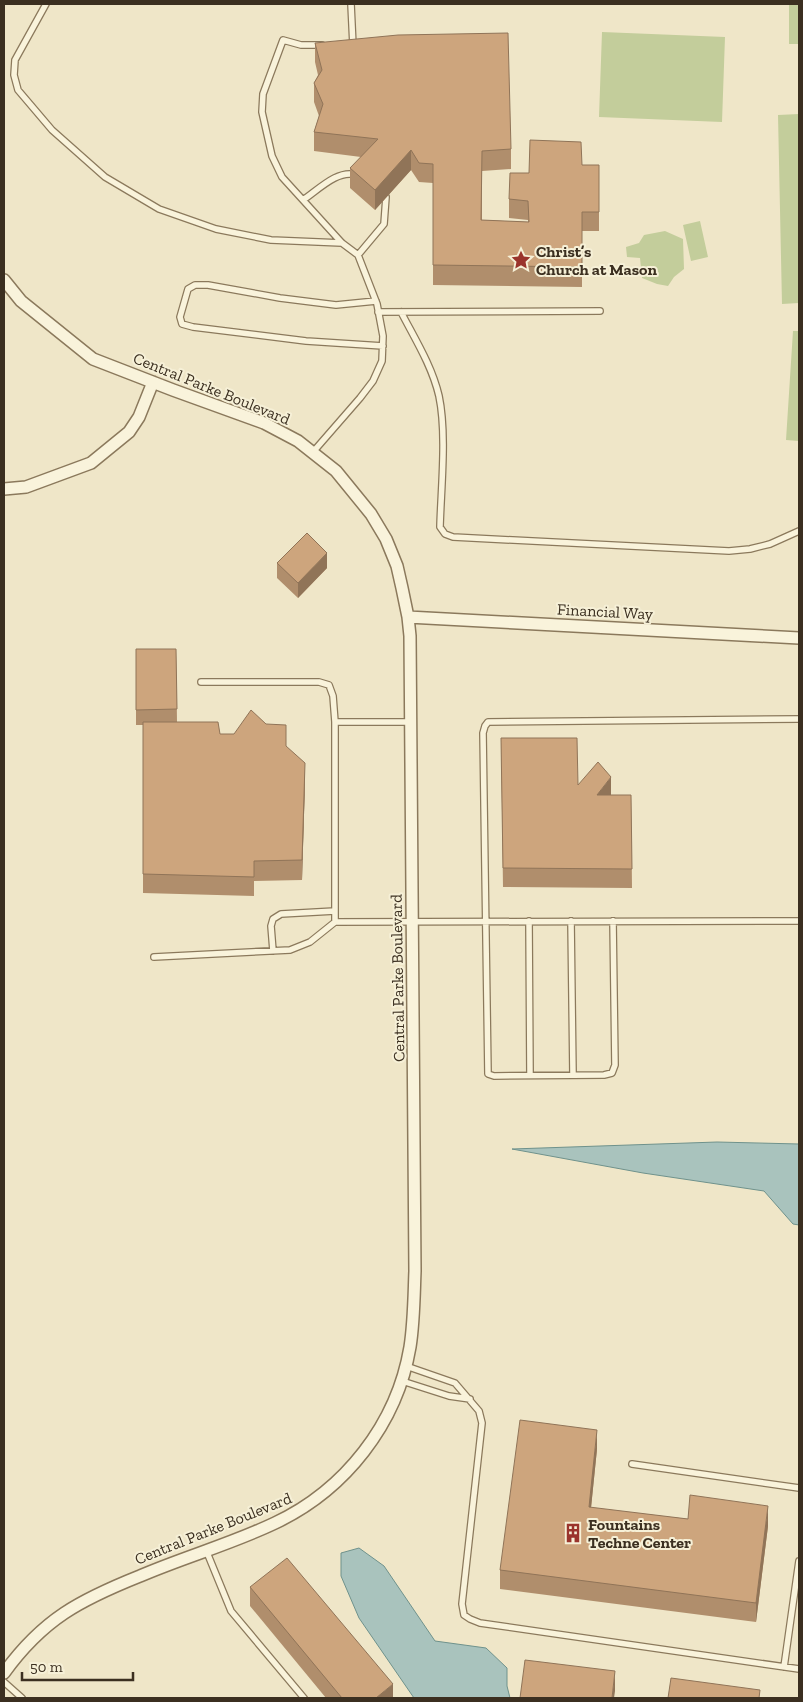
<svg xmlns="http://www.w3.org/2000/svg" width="803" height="1702" viewBox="0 0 803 1702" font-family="'Zilla Slab',serif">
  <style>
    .green { fill: #c3cd9b }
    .water { fill: #a9c3bd; stroke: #6f928c }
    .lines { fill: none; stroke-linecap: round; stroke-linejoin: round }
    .lane-casing { stroke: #8b795c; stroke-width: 8 }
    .street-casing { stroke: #8b795c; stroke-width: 14 }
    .lane { stroke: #f9f3db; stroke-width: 5.5 }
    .street { stroke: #f9f3db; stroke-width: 11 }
    .wall { fill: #b08e6c }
    .shaded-wall { fill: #907458 }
    .building { fill: #cda57d; stroke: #907458 }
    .labels { text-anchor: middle; stroke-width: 4; stroke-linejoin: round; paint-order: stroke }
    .poi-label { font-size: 16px; font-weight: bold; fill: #3b2f20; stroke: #f6f0d7; text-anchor: start }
    .street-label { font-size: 16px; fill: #3b2f20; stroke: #f6f0d7 }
  </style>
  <rect width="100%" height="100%" fill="#efe6c8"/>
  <path class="green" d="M789 4H799V44H789Z
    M602 32 725 37 722 122 599 117Z
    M799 114V303L782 304 778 115Z
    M700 221 708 257 691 261 683 225Z
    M665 231 683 239 684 269 674 277 668 286 657 284 642 278 640 258 627 257 626 247 639 243 644 235Z
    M793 331H799V441L786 440Z"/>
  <path class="water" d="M717 1142 799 1144V1225L793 1224 764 1191 643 1173 512 1149Z
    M359 1548 384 1566 435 1641 486 1648 507 1668V1686L510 1698H414L359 1618 341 1576V1553Z"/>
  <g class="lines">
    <defs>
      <path id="lane" d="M46 4 15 60 14 75 18 90 52 130 105 177 159 209 216 229 271 240 342 243
        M351 4 353 46
        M303 200C318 190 338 169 356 175
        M358 255 384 224 386 197
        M376 301 336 305 280 298 208 285H195L188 289 180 317 182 324 193 327 306 341 383 346
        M378 312 600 311
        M401 312C415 339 432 366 439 396 447 434 441 488 440 527L445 534 453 537 729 551 750 549 770 544 799 531
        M313 452 360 398 373 381 382 361 383 336 377 304 358 255 342 243 282 177 272 156 262 112 263 94 283 40 301 45H322
        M201 682H319L329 685 333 696 335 722
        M411 722H335V922L799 921
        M529 921 530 1075
        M571 921 573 1075
        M613 921 615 1065 612 1073 604 1075 494 1076 488 1074 483 733 485 726 488 722 799 719
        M273 951 271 926 273 919 281 914 335 911
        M154 957 290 950 310 942 335 922
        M406 1366 455 1383 479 1411 482 1423 462 1604 464 1615 470 1619 480 1623 799 1669
        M402 1381 449 1396 470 1399
        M632 1464 799 1488
        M206 1550 231 1611 304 1698
        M784 1667 799 1561
        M4 1682 22 1698"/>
      <path id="street" d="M4 280 21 301 93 359 173 390 264 423 298 441 336 471 371 514 386 539 397 566 402 588 408 617 410 636 415 1271C414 1296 414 1322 410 1347 397 1424 345 1490 275 1523 231 1544 184 1557 140 1576 80 1600 43 1619 4 1673
        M4 489 26 487 91 463 129 432 139 417 153 382
        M408 617 799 638"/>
    </defs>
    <use href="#lane" class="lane-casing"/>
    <use href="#street" class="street-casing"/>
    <use href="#lane" class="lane"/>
    <use href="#street" class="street"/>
  </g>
  <path class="wall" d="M315 43 511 149V169L482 171V220L528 222V220L509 218V199L529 173 582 165H599V231H582V287L433 285V183L419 182 411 170 375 210 350 188V168L361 157 314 151V132L319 116 314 102V83L318 75 315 62Z
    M277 563 327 568 298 598 277 578Z
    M136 649H176L177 722 220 734 286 746 305 782 302 880 254 881V896L143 893V725H136Z
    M501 738 578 785 611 795H631L632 888 503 887Z
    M597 1449 591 1508 688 1519 768 1526 756 1622 500 1589V1570Z
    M250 1587 393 1698H326L250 1606Z"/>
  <path class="shaded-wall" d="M411 150V170L375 210V190Z
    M327 553V568L298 598V583Z
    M305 763V782L302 880V860Z
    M611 777V797L597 795Z
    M597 1430V1449L589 1527V1507Z
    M768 1506V1526L756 1622V1603Z
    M615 1671V1691L614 1698H612Z
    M393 1684V1698H376Z"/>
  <path class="building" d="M508 33 511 149 482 151 481 220 529 222 528 201 509 199 510 173H529L530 140 581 142 582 165H599V212H582V267L433 265V164L419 163 411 150 375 190 350 168 378 139 314 132 323 104 314 83 322 70 315 43 398 35Z
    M307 533 327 553 298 583 277 563Z
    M136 649H176L177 709 136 710Z
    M251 710 266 724 286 725V746L305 763 302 860 254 861V877L143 874V722H218L220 734H234Z
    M501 738H577L578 785 598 762 611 777 597 795H631L632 869 503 868Z
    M520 1420 597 1430 589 1507 688 1519 690 1495 768 1506 756 1603 500 1570Z
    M287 1558 393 1684 376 1698H342L250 1587Z
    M525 1660 615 1671 612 1698H520Z
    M671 1678 760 1690 759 1698H668Z"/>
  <defs>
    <symbol id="sight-bare" viewBox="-9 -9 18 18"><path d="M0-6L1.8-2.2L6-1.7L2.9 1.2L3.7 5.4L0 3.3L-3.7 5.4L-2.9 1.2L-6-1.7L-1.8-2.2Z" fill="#9a342c" stroke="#f6f0d7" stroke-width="2.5" paint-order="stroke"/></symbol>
    <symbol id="building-bare" viewBox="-9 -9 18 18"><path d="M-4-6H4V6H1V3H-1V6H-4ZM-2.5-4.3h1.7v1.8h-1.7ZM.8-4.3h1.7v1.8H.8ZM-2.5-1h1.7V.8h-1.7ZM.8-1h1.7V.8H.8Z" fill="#9a342c" stroke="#f6f0d7" stroke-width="2.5" paint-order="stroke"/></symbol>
  </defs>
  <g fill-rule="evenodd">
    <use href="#sight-bare" x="507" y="246" width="28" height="28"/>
    <use href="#building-bare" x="559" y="1519" width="28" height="28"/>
  </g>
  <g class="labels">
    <g class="poi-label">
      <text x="536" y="257">Christ’s<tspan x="536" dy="18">Church at Mason</tspan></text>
      <text x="588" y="1530">Fountains<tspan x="588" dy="18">Techne Center</tspan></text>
    </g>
    <g class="street-label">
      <text transform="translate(212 388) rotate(22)" y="6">Central Parke Boulevard</text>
      <text transform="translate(605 611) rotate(3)" y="6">Financial Way</text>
      <text transform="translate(397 978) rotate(-91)" y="6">Central Parke Boulevard</text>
      <text transform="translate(213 1528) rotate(-22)" y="6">Central Parke Boulevard</text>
    </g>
  </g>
  <rect width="803" height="1702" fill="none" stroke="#3b2f20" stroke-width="10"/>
  <path d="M22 1672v8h111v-8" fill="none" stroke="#3b2f20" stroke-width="2.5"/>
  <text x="30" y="1672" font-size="15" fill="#3b2f20" stroke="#f6f0d7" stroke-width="4" paint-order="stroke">50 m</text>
</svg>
